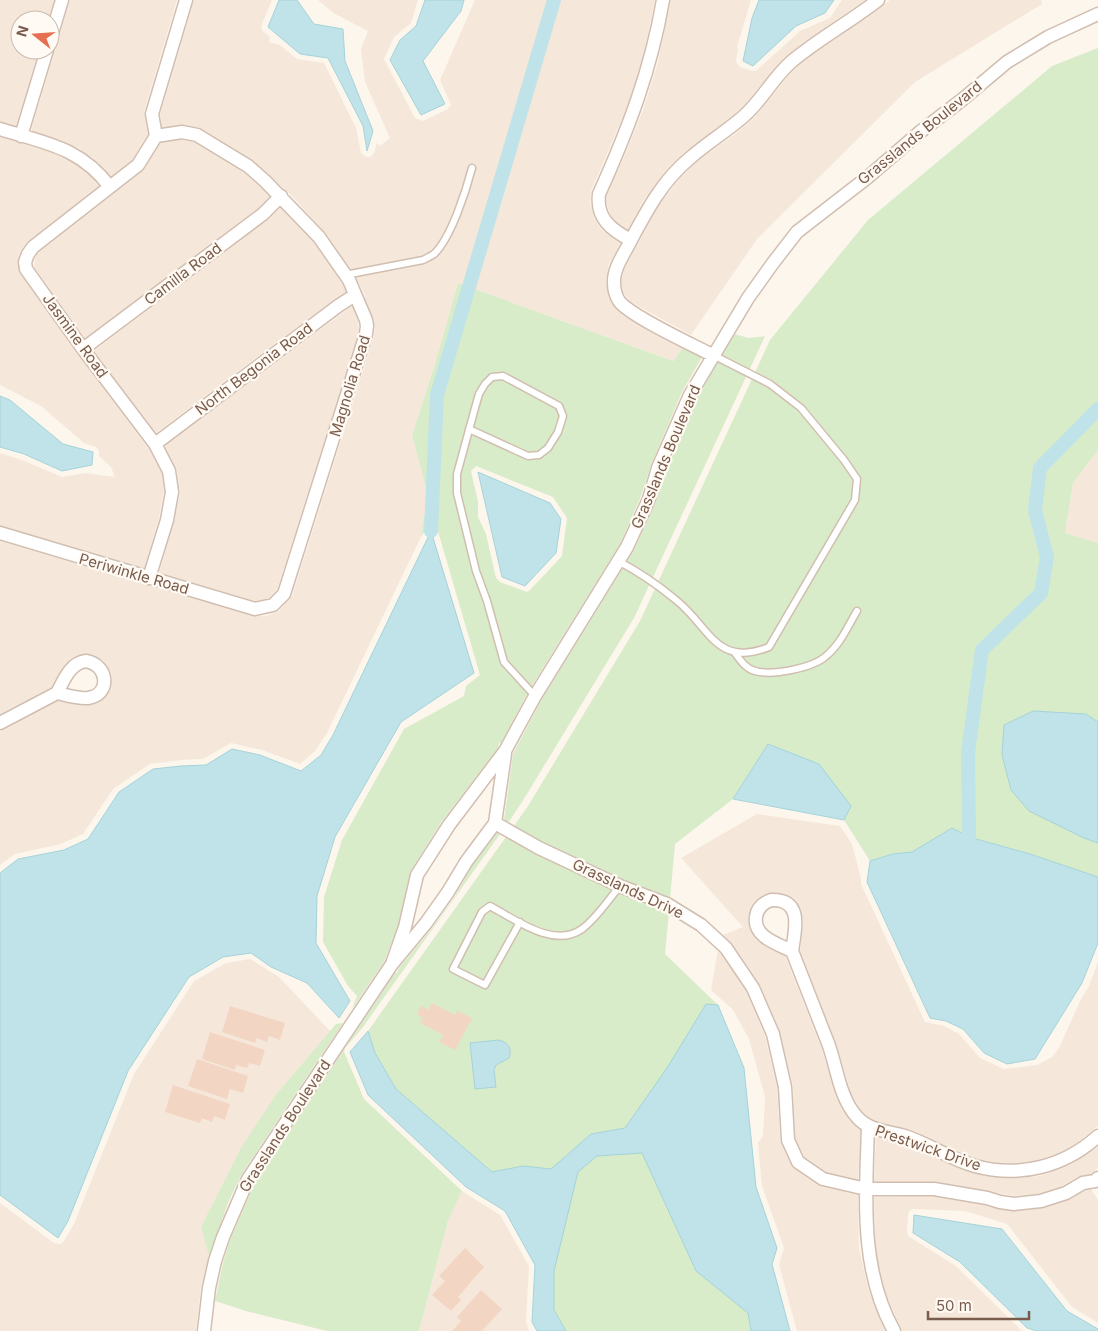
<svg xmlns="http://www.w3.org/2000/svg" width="1098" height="1331" viewBox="0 0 1098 1331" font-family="Inter,sans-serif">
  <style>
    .residential { fill: #f5e8da }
    .green { fill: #d8ecc9; fill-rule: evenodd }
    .water { fill: #bfe3e8; stroke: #a5d3da }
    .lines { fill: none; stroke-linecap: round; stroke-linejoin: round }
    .canal { stroke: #bfe3e8; stroke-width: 14 }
    .building { fill: #f3d5c3 }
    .service-casing { stroke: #d1beb0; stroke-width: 9 }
    .minor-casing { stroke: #d1beb0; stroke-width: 15 }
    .service { stroke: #fff; stroke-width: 6 }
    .minor { stroke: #fff; stroke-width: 12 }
    .labels { text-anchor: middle; stroke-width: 4.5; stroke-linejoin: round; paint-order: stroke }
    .street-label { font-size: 15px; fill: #7a5c4d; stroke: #fffaf3 }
  </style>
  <rect width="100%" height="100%" fill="#fdf6ec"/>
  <path class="residential" d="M0 0H54L48 20H20V50H39L16 127 0 122Z
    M70 0H177L144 112 148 134 132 160 111 177 93 158 78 148 60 140 31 131Z
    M194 0H272L261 26 262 30 270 37 269 42 280 45 297 59 324 63 356 128 361 153 366 157H370L374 153 377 143 380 146 390 138 365 82 361 49 368 31 335 14 318 0H418L411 23 394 37 384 59 415 118 423 121 448 109 451 105 440 80 475 0H655L643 58 628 105 591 191 590 203 595 220 601 229 621 243 609 264 606 280 609 295 613 304 629 318 683 347 673 361 458 283 434 367 412 435 429 495 421 537 327 733 315 751 300 764 262 750 231 743 203 759 180 760 150 764 113 789 83 834 61 844 15 854 0 865V732L58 700 89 705 100 701 111 688 112 680 111 672 103 660 96 656 87 654 76 656 65 664 51 688 0 715V541L253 616H266L279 611 292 596 374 336 375 328 373 319 364 298 366 297 356 277 325 233 292 196 253 161 201 129 180 125 162 128 160 115Z
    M671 0H751L737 47 738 50 736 60 737 64 740 67 752 71H756L800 31 830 18 842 0H865L804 42 784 58 741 109 724 124 685 152 669 167 643 201 627 231 612 220 606 202V196L625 155 643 110 658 62Z
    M890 0H1041L1042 4 915 82 757 239 691 335 631 302 623 293 621 282 624 270 657 208 681 177 696 162 734 135 753 119 795 68 814 53 867 18Z
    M0 136 55 153 70 160 83 168 93 177 99 186 27 242 20 252 18 260 19 270 73 348 148 448 162 473 164 491 159 518 144 569 0 527V453L22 460 62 477 85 473 115 477 111 467 99 456V450L96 447 84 443 41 406 0 385Z
    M183 139 190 140 205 147 243 171 271 196 258 209 85 339 34 267 35 257 39 252 144 170 161 142Z
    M281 207 313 241 342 283 346 292 333 300 156 433 94 351 268 219Z
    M352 306 358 321 359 332 277 590 268 599 256 602 159 573 174 522 180 493 177 470 164 446Z
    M1098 450V543L1065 533 1073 483Z
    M757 814 840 826 852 844 861 878V884L925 1022 944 1026 959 1034 980 1058 1004 1069 1037 1065 1052 1057 1059 1048 1080 1001 1089 986 1098 962V1126L1072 1147 1062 1153 1035 1162 1006 1164 976 1159 908 1130 871 1120 862 1112 851 1093 836 1043 800 951 803 923 801 909 796 901 789 896 780 893H771L762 896 753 903 748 918 750 929 759 942 785 956 821 1047 836 1097 849 1119 861 1130 858 1180 826 1173 805 1158 795 1139 793 1086 780 1032 760 985 747 965 732 944 723 935 743 927 681 858Z
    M718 950 735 972 746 990 765 1036 777 1087 780 1140 791 1164 821 1186 858 1195 859 1248 868 1288 885 1331H797L779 1265 784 1248 762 1186 758 1143 763 1136 765 1097 749 1039 733 1010 711 990Z
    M250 959 279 977 331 1032 275 1096 202 1227 209 1256 201 1287 196 1331H0V1203L54 1243 61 1244 64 1241 74 1224 134 1074 194 981 226 963Z
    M876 1136 903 1143 972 1172 992 1177 1021 1178 1040 1176 1070 1165 1098 1147V1167L1091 1175 1078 1177 1062 1186 1038 1194 1014 1196 934 1182 874 1183Z
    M1091 1189 1098 1200V1323L1072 1307 1007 1224 965 1211 913 1209 909 1211 908 1215 907 1232 908 1236 956 1266 1022 1331H902L882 1285 875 1247 874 1197 934 1196 985 1205 1000 1209 1016 1211 1044 1207 1069 1199 1086 1190Z
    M462 1191 500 1215 529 1266 526 1321 529 1331H419L448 1221Z"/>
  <path class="green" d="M1098 48V450L1073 483 1065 533 1098 543V877L1030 854 969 837 952 828 912 853 893 854 870 861 844 820 851 806 768 744 733 799 675 844 665 954 718 1005 744 1068 756 1187 777 1248 772 1264 790 1331H566L554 1310V1271L492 1172 396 1089 375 1053 368 1031 528 806 640 621 770 340 868 220 1052 66Z
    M458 283 673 361 683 347 702 357 682 392 651 465 641 496 620 544 528 692 501 743H499L498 748 442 821 410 872 398 925 385 960 352 1009 357 996 348 986 323 942 324 897 342 840 404 729 464 696 466 686 480 675 437 528 432 525 428 526 421 537 428 495 412 435 434 367ZM476 466 553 497 567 518 562 556 530 590 527 592 500 582 496 578 486 534 478 517V502L471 471Z
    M734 334 749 338 765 336 634 618 522 802 508 823 504 820 513 754 542 699 634 550 656 502 666 471 697 398Z
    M497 833 500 834 363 1027 345 1048 344 1052 364 1099 462 1191 448 1221 419 1331H327L246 1311 215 1301 223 1263 230 1240 255 1182 395 973H397L399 968 433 927 455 896 472 866Z
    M343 1023 241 1175 228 1203 209 1256 201 1227 241 1148 275 1096 336 1024Z"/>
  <path class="water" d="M279 0H297L314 24 343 29 345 61 373 131 367 151 363 126 328 58 300 54 268 27Z
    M425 0H464L461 11 423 61 445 104 421 115 390 60 400 40 416 26Z
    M759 0H834L825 13 796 26 753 66 743 61 752 18Z
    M0 396 10 400 63 444 93 452 92 465 62 471 24 454 0 447Z
    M478 472 550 503 561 519 556 553 525 586 502 577Z
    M431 531 474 673 401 722 335 837 317 896 316 943 350 1001 339 1018 307 983 271 967 251 953 223 957 189 977 128 1071 68 1221 58 1238 0 1195V873L18 859 64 850 88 839 119 792 153 769 181 766 206 765 232 749 260 755 301 771 321 755 333 735Z
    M1033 711 1086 714 1098 722V843L1084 838 1029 811 1011 790 1002 755 1004 725Z
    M768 744 819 764 851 806 844 820 733 799Z
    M952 828 969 837 1030 854 1098 877V943L1082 983 1035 1059 1007 1064 984 1053 963 1029 946 1021 930 1018 867 882 870 861 893 854 912 852Z
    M706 1004 718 1005 744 1068 756 1187 777 1248 772 1264 790 1331H751L748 1313 696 1271 642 1153 597 1156 578 1172 554 1271V1310L566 1331H537L532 1322 535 1265 505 1211 466 1187 368 1095 350 1052 368 1031 375 1053 396 1089 492 1172 523 1166 551 1169 591 1134 625 1128 667 1068Z
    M499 1040C509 1043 512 1048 509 1058L496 1065 494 1070 496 1087 475 1089 470 1043Z
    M914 1215 1002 1229 1067 1311 1098 1329V1331H1037L1027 1328 960 1262 913 1233Z"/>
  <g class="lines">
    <path class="canal" d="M431 531 437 395 554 0
      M969 837 968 752 982 650 1041 593 1047 557 1035 510 1040 468 1098 409"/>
  </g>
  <path class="building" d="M432 1003 455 1015 457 1011 472 1018 455 1050 439 1042 443 1035 420 1023 423 1018 417 1014 421 1006 428 1010Z
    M230 1006 285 1023 280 1040 269 1036 267 1042 257 1038 255 1043 222 1032Z
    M210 1032 265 1050 260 1066 249 1063 247 1068 236 1065 235 1070 202 1059Z
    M197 1059 248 1076 243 1093 230 1089 227 1099 188 1086Z
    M173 1085 230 1104 225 1120 214 1116 212 1122 202 1118 200 1123 165 1112Z
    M465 1248 484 1267 458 1297 461 1300 451 1311 432 1295 445 1281 439 1276Z
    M481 1290 502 1309 482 1331H452L461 1321 457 1317Z"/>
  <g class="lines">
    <defs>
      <path id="service" d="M345 275 423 260C427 258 431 256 434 254 451 238 466 191 472 168
        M469 429 528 456 539 455 548 448 558 432 563 416 559 406 503 376 492 377 485 384 479 394 475 408 457 474V493L476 571 487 601 504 662 535 696
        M618 561C639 572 658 585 676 600 710 627 716 668 769 647L855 500 857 479 844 460 801 408 770 384 713 355
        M735 653C740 660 746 669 755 671 772 676 813 668 826 656 840 645 848 626 857 611
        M520 922 485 985 453 969 482 912 490 906C516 920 554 949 582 929 597 918 608 900 620 886"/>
      <path id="minor" d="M663 0C651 70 628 130 599 194 596 218 611 230 631 240 647 210 663 180 690 158 707 143 727 131 744 116 762 100 773 78 791 62 818 39 850 22 878 0
        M50 40 62 0
        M0 129C45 143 80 147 110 187
        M21 136 47 50
        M156 136 152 114 186 0
        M631 240C625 253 613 268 614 283 614 288 616 296 619 301 630 316 693 345 712 355
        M83 349 263 214 281 196
        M155 444 338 306 355 295
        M0 533 255 609 273 605 284 594 366 334 367 326 366 320 349 280 319 237 265 181 248 166 197 135 182 132 156 136
        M149 578 167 520 172 492 169 471 155 444 83 349 26 269 25 262 28 254 33 247 138 165 156 136
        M86 661C109 665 111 695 88 698 78 699 66 695 57 693 64 680 70 663 86 661Z
        M0 723 57 693
        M495 823 539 848 620 886 667 904 701 925 726 948 753 988 773 1034 785 1087 788 1140 798 1162 823 1179 866 1189H934L987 1198 1000 1202 1014 1204 1041 1201 1066 1193 1083 1183 1095 1181 1098 1178
        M771 900C804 899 795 930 792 951 778 944 753 937 756 917 757 908 763 903 771 900Z
        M792 951C804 982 816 1012 828 1043 837 1067 839 1097 857 1117 869 1131 888 1131 905 1136 929 1144 950 1159 975 1166 1019 1178 1064 1167 1098 1136
        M392 964 405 927 417 875 449 825 505 751 535 696 627 547 649 499 658 468 690 395 748 298 773 263 797 232 868 177 920 132 963 99 1007 62 1048 37 1098 14
        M868 1127C866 1196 859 1268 894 1331
        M204 1331 209 1288 215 1261 223 1237 248 1179 392 964 426 923 448 892 466 862 495 823 505 754"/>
    </defs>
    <use href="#service" class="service-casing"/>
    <use href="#minor" class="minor-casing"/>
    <use href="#service" class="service"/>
    <use href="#minor" class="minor"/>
  </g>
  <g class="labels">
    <g class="street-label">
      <text transform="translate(920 133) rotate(-39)" y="5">Grasslands Boulevard</text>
      <text transform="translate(183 274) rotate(-37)" y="5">Camilla Road</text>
      <text transform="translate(75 336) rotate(54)" y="5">Jasmine Road</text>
      <text transform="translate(254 369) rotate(-37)" y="5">North Begonia Road</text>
      <text transform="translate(350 386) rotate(-73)" y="5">Magnolia Road</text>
      <text transform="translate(666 457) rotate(-67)" y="5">Grasslands Boulevard</text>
      <text transform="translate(134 574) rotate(16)" y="5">Periwinkle Road</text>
      <text transform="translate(628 889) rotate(25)" y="5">Grasslands Drive</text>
      <text transform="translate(285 1126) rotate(-57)" y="5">Grasslands Boulevard</text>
      <text transform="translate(928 1148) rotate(19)" y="5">Prestwick Drive</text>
    </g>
  </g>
  <g transform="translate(35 35) rotate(287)"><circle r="24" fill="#fffaf3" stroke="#cabbb1"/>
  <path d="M0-4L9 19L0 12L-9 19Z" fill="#e76f51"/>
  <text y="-8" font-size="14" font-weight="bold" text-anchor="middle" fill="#7a5c4d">N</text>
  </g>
  <path d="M928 1311v8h101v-8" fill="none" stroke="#7a5c4d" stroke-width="2.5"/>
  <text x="936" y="1311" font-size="15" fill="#7a5c4d" stroke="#fffaf3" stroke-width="4" paint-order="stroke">50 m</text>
</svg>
